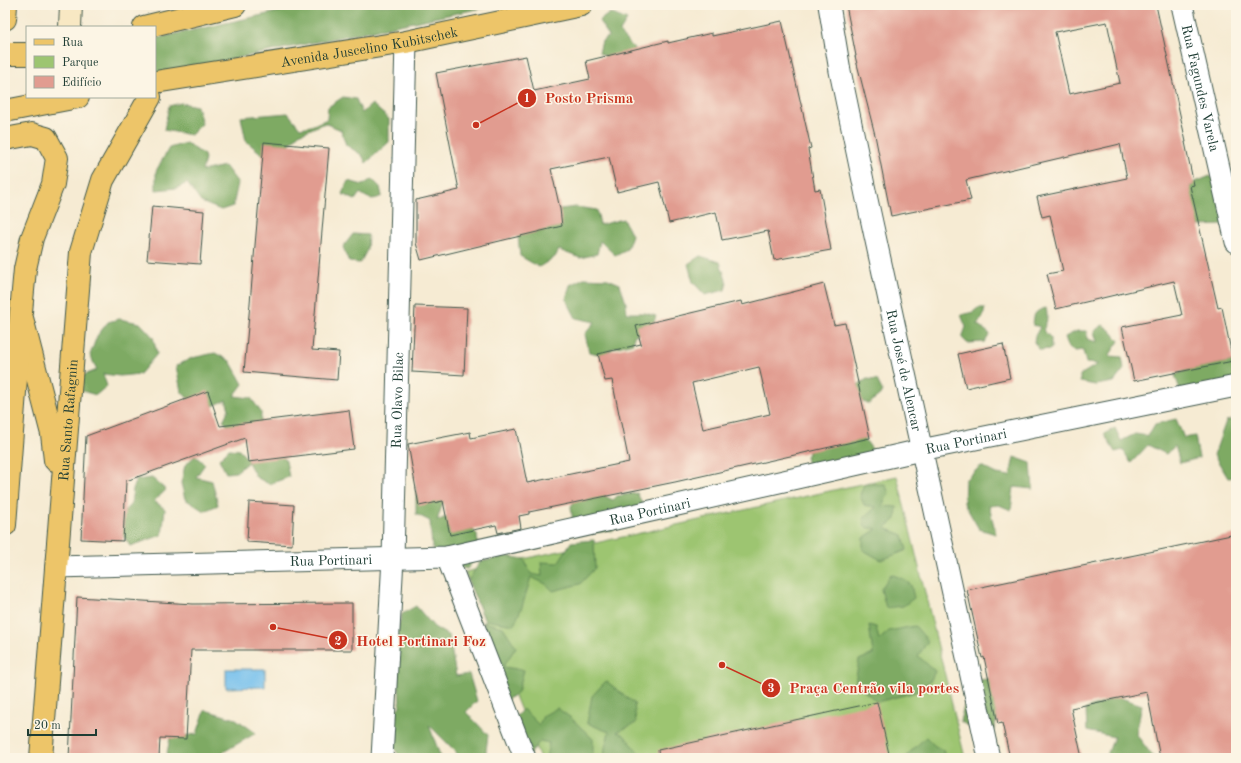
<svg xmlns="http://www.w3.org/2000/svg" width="1241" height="763" font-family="'Old Standard TT',serif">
<rect width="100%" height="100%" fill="#fcf5e5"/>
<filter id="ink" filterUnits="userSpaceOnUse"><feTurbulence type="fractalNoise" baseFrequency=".025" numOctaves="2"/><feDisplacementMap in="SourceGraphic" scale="8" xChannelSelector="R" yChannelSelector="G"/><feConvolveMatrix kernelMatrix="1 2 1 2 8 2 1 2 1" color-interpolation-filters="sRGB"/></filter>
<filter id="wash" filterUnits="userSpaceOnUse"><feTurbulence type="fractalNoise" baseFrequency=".012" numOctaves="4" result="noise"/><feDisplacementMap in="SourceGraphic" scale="16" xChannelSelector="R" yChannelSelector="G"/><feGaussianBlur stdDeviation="0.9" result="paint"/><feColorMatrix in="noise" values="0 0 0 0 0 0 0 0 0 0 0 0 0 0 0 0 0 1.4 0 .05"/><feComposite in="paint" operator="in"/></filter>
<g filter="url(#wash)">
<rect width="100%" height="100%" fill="#f6ebd3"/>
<!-- green -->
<path fill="#9dc571" stroke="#5e8152" d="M897,476L965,758H540L465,572Z"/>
<!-- forest -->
<path fill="#7eaa63" stroke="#4e744c" d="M309,5H497L169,72L155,73V38H157Z
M610,13L627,20L620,31L622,36L634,48L630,58L619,63L599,53L602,41L609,36L599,21Z
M343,97L356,99L362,113L372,104L389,119V142L366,163L362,155L346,145L341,130L325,123L299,134L284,150L263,155L246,141L241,117L288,113L300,128L311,126L327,119L328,107Z
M181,103L197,106L202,124L191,135L164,130L169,106Z
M186,143L204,155L205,159L202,171L225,166L238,183L233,206L221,210L201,202L187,183L177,188L156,190V171L169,148Z
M1210,176L1223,185L1224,225L1196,226L1183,199L1193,183Z
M372,179L380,187L382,196C372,201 369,199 360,193L355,200L342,194L348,181L363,185Z
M576,207L597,210L600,225L623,219L632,235L627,249L615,255L600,241L597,254L580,258L559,250L555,257L539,267L520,256L518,236L556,227L560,209Z
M353,234L368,235L367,250L360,263L349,262L343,247Z
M700,256L720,262L727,283L725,290L705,295L693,282L688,264Z
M584,278L608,279L620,284L626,303L627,313H645L656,316L653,324L634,336L633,343L614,348L603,355L589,352L585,334L595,322L576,318L566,299L570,285Z
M978,308H985L983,317L977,324L990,334L985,342L967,343L962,338L966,327L961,315L973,312Z
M1046,308C1048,317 1047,323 1043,330L1051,338V349L1040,350L1034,342L1035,336L1040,327L1033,325C1034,314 1034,311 1046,308Z
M119,319L140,323L153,337L157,354L140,374L120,376L103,374L107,386L96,395L79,390L82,376L97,370L90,355L97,336L108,322Z
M1103,325L1111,331L1119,341L1109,356L1122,357L1124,369L1114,382L1095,385L1080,382V375L1098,364L1086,363L1083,350L1075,351L1069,349L1065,337L1077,331H1087V339L1097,342L1094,331Z
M215,353L230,361L243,384L234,396L251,398L261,412V425L240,437L223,421L229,409L226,400L213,406L193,404L181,391L176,366L192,358Z
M1233,361L1231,365H1236V394L1180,390L1175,375L1190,369Z
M867,379L877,380L883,392L869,404L853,398L850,390Z
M1176,419L1184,438L1195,436L1199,458L1180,463L1175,446L1166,454L1148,445L1131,463L1123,450L1115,452L1104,434L1115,428L1121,441L1135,434L1148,436L1155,424Z
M1236,419V477L1228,478L1214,455L1226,421Z
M860,433L875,453L810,475L806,456L818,440Z
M229,449L239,450L249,460L277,450L286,461L289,477L269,484L256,477L248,462L236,472L226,473L219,459Z
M195,456L205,464L196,477L212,481L218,505L204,511L185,499L181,483L185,465Z
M1014,457L1031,463L1033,489L1014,487L1011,510L999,505L989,506L996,534L979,529L964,503L965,480L981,466L997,474L1010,476Z
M152,478L166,490L154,501L165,509L162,535L130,546L121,532L118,518L131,504L133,489L136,480Z
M416,484L446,486L443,502L437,521L455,513L477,534L478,555L467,569L441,563L432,547L430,521L416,514Z
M864,484H885L889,493L882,506L897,507L896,519L885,528L903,535L907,550L881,560L863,550V538L877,529L865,527L863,519L876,507L864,505L860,495Z
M637,493L643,505L627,522L612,531L587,533L573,524L571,506L581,494L602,495L613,500L617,496Z
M594,540L595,568L580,584L553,591L546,584L531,577L522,607L514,625L485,620L468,581L480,562L506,556L524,559L531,574L542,576L541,562L558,563L571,542Z
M891,574L903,579L911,585L914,598L903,606L886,608L881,589Z
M416,606L434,627L449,636L456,676L469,674L477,701L466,712L488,735L486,751L488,758H458L456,752L429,725L441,758H400L383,726L400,706L396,634L402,614Z
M483,622L503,627L516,647L503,667L524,670L518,692L504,702Z
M869,625L876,627L879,640L889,631L915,626L928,641L918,656L935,671L931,680L916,692L877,702L855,683L859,660L873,654Z
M991,678L1005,700L994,728L987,739L960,721L970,682Z
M606,681L634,703L636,723L617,732L624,735L640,754L638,758H604L605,748L609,732L587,723L592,696Z
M1118,697L1142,705L1136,734L1154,758H1106L1114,737L1087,731L1086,709Z
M557,708L571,718L593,739V758H546L549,743L540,741L529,755L510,722L523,709L539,725L543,716Z
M205,710L236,719L256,733L213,758H166L170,738L197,734Z
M926,737L935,746L943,750L945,758H908L907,755Z"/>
<!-- water -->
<path fill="#73bfed" stroke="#497e90" d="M226,669H265V687L226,688Z"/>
<g id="blocks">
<!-- building -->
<path fill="#e19c90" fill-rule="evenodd" d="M846,5H1156L1186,142H1185L1194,185L1190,186L1218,308L1222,307L1233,361L1134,381L1122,327L1182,315L1174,281L1056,309L1047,274L1063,271L1050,215L1042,217L1037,197L1127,178L1120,144L966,180L971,200L891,216L875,135L855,56H856ZM1107,22L1120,83L1069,94L1055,32Z
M782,21L811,148L808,149L815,190L820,189L831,250L774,260L768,231L722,240L716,212L669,223L659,182L617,192L609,157L551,169L560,209L562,226L421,260L416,243V200L459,190L436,73L526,56L534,91L590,79L586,61L668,41V43L712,33V36Z
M264,142L329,148L312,350L339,352L337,380L244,372Z
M152,206L204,211L200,264L147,260Z
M824,284L834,325L845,323L870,438L675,482L529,512V514L519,516L521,528L498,533L496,525L450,535L443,501L419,506L408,444L470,432L471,438L516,429L527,483L629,462L612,380L605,381L598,354L641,344L636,326L741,301L742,305ZM759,367L770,414L703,429L692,383Z
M415,306L467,308L464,375L412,372Z
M1003,344L1010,378L966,388L958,354Z
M208,391L220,426L349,410L354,449L248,462L245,438L126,481L123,541L81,539L86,436Z
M249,502L294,505L292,545L247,542Z
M1236,534V758H1160L1147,692L1071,708L1082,758H1010L1002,723L998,724L984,657L982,658L967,590Z
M77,597L193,604L352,603V650H191L186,739L160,738L159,758H69Z
M877,702L890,758H659L658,750Z"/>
</g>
</g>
<g filter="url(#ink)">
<use href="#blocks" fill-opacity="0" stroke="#3f574c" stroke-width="1"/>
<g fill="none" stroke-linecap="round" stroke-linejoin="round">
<!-- street casing -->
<g stroke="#3f574c" stroke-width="23">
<g id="street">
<path id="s1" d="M829,5L840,71L866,195L989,758"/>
<path id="s2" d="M1182,5L1236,242"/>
<path d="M447,557L525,758"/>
<path id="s3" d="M56,567L447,557L921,450L1236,386"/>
<path id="s4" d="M382,758L393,558L406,42"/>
</g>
</g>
<!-- secondary casing -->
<g stroke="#3f574c" stroke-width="24">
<path id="secondary" d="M70,27L71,5"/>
</g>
<!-- primary casing -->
<g stroke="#3f574c" stroke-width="24">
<g id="primary">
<path d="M144,27L235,5"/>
<path id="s5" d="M155,82L406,42L581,5"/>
<path d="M5,111L78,97"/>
<path d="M22,318L52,434L55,460"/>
<path id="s6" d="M41,758L81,252L103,180L150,97"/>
</g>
</g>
<!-- highway casing -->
<g stroke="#3f574c" stroke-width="24">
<path id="highway" d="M5,19L6,5
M5,54H27
M5,139L32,134L46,138L57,158L53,184L32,238L25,269L21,312L5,525"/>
</g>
<!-- street -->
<use href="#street" stroke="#fff" stroke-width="21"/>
<!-- secondary -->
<use href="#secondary" stroke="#f8e8c3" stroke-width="22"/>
<!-- primary -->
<use href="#primary" stroke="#edc569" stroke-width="22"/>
<!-- highway -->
<use href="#highway" stroke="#edc569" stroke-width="22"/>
</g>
</g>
<g text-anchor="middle" stroke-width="3" stroke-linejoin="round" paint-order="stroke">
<!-- street labels -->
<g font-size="14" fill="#1f3d34" stroke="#fcf5e5">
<text dy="5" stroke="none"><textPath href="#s5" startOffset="217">Avenida Juscelino Kubitschek</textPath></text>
<text dy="5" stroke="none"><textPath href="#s2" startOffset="85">Rua Fagundes Varela</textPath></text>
<text dy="5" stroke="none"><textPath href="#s1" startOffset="373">Rua José de Alencar</textPath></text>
<text dy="5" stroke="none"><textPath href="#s4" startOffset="358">Rua Olavo Bilac</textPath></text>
<text dy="5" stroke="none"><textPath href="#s6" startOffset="339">Rua Santo Rafagnin</textPath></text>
<text dy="5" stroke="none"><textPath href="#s3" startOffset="923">Rua Portinari</textPath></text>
<text dy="5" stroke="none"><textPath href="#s3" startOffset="599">Rua Portinari</textPath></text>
<text dy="5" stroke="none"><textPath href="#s3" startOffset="275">Rua Portinari</textPath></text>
</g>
</g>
<!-- callouts -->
<path fill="none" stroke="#c8321e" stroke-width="1.5" d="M476 125L527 98M273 627L338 640M722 665L771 688"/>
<g fill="#c8321e" stroke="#fcf5e5" stroke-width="1.5">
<circle cx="476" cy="125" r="4"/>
<circle cx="273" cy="627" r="4"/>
<circle cx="722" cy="665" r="4"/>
<circle cx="527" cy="98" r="10"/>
<circle cx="338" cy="640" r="10"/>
<circle cx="771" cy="688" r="10"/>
</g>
<g font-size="12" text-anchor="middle" font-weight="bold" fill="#fff">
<text x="527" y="102">1</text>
<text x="338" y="645">2</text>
<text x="771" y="692">3</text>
</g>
<g font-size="15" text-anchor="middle" font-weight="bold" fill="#c8321e" stroke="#fcf5e5" stroke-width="3" stroke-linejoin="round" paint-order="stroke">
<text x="589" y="103">Posto Prisma</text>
<text x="421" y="646">Hotel Portinari Foz</text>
<text x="874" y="693">Praça Centrão vila portes</text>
</g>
<!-- margin -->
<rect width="1241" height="763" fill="none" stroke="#fcf5e5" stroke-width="20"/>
<!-- legend -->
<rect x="26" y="26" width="130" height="72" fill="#fcf5e5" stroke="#a4ab9e"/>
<rect x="34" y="39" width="20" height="6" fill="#edc569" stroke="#a4ab9e"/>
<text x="62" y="46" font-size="12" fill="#1f3d34">Rua</text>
<rect x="34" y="56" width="20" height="12" fill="#9dc571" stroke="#a4ab9e"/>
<text x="62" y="66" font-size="12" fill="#1f3d34">Parque</text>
<rect x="34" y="76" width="20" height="12" fill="#e19c90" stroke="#a4ab9e"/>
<text x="62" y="86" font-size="12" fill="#1f3d34">Edifício</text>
<!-- scale -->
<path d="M28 729v6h68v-6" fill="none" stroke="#1f3d34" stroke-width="2"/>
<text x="34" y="729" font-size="12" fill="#1f3d34" stroke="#fcf5e5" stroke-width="3" paint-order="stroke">20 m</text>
</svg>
